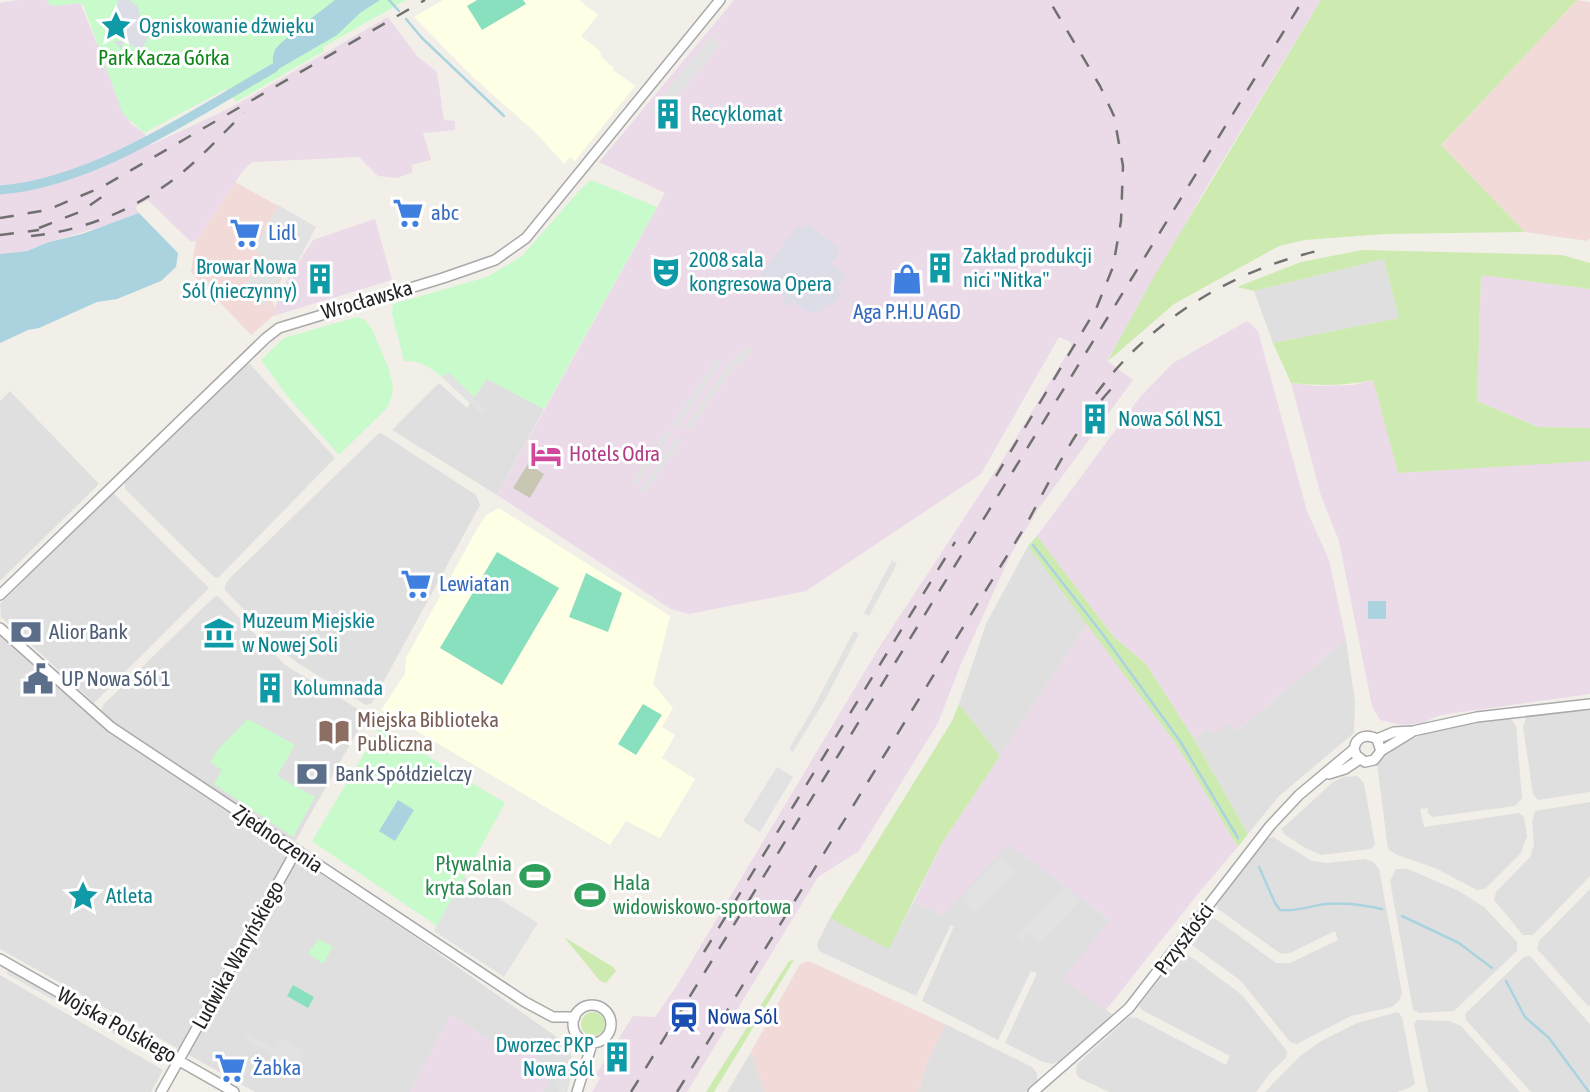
<svg xmlns="http://www.w3.org/2000/svg" width="1590" height="1092" font-family="'Asap Condensed',sans-serif">
<rect width="100%" height="100%" fill="#f2efe9"/>
<!-- residential -->
<path fill="#e0dfdf" d="M1384,259L1399,318L1273,343L1254,291Z
M248,362L335,458L218,578L214,577L126,490L124,482Z
M449,373L474,397L487,379L544,409L497,495L392,430L439,383L467,408L470,403L442,377Z
M10,391L99,484L0,581V401Z
M379,433H381L476,495L480,505L372,703L366,705L299,664L285,653L225,590V586L229,579Z
M113,493L209,588L94,703L1,617L0,604Z
M1028,546L1087,624L1000,756L959,704L986,624Z
M218,596L285,665L363,712L366,716L296,840L292,842L126,732L101,711L103,705L214,597Z
M0,634L109,733L414,936L568,1045L574,1066L567,1092H542L549,1086L533,1049L515,1037L500,1047L451,1014L410,1092H255L0,949Z
M1346,640L1355,702L1354,733L1279,796L1248,834L1194,739L1208,728L1229,723L1237,731Z
M1590,710V792L1538,800L1533,794L1523,727L1527,715Z
M1510,718L1516,726L1522,798L1515,806L1433,817L1428,814V808L1420,809L1424,827L1519,813L1524,817L1527,836L1521,853L1485,889L1477,890L1435,868L1397,855L1388,849L1377,764L1384,756L1395,747L1428,732L1459,724Z
M1357,776L1364,783L1375,844L1371,849L1321,855L1305,848L1284,834L1281,828H1283L1333,782L1343,777Z
M1590,802V876L1533,935H1523L1494,900L1496,892L1530,857L1534,844L1532,822L1535,811Z
M1273,837L1312,861L1327,863L1365,859L1373,862L1379,869L1402,993L1399,1001L1392,1007L1351,1016L1297,1044L1290,1042L1241,981L1189,943L1190,938L1208,915L1220,922L1276,963H1290L1338,940L1335,931L1290,953L1281,954L1218,909L1216,903L1266,839Z
M1008,843L1111,921L1064,979L1112,1014L1109,1020L1062,1060L1053,1064L1043,1062L1005,1043L1037,973L1031,971L998,1040L922,1001L954,926L951,925L916,996L819,951L817,944L830,918L889,948L914,901L943,915Z
M1396,869H1408L1459,891L1484,907L1517,942V951L1454,1011L1420,1013L1413,1010L1390,881Z
M1590,889V1005L1588,1006L1537,949L1539,941Z
M1180,952L1186,953L1242,995L1287,1051L1286,1058L1272,1071L1256,1092H1109L1079,1078L1076,1073L1077,1064L1129,1017L1137,1018L1226,1065L1230,1056L1142,1010L1139,1006Z
M1530,956L1590,1024V1092H1531L1466,1020L1465,1014L1524,957Z
M0,975L163,1070L151,1092H0Z
M1398,1012L1402,1017L1415,1084L1409,1088L1397,1092H1265L1300,1056L1321,1041L1357,1023Z
M1417,1020L1449,1021L1461,1026L1520,1092H1428L1414,1024Z
M945,1024L1032,1067L1037,1073V1081L1025,1092H918L927,1063Z
M751,1052L765,1092H727Z"/>
<!-- commercial -->
<path fill="#f2dad9" d="M1577,0L1590,2V238L1588,241L1525,232L1441,145Z
M235,182L316,227L293,270L284,274L274,294L276,298L272,301L279,314L273,316L251,335L191,272L196,241Z
M809,961L945,1024L927,1063L918,1092H765L751,1052L800,964Z"/>
<!-- industrial -->
<path fill="#ebdbe8" d="M18,0H47L51,6L80,3L131,124L144,133L151,145L232,107L388,17L417,56L437,72L444,120L455,121V130L423,133L431,160L411,165L413,172L397,178L378,176L359,157L252,162L242,172L196,241L191,242L148,200L135,207L139,213L121,221L49,242L27,251L0,254V3Z
M734,0H1321L1209,183L1107,361L1133,380L1039,508L1011,554L961,664L938,723L859,851L818,877L687,1092H592L600,1078L596,1074L633,1016L655,1017L676,987L880,646L1005,456L1071,347V342L1059,337L981,474L806,591L689,614L671,609L497,495L665,193L599,162Z
M375,219L392,280L273,316L280,291L313,240Z
M1481,274L1590,289V428L1538,427L1477,401Z
M1247,321L1258,331L1307,511L1329,560L1346,640L1237,731L1229,724L1214,733L1208,728L1194,739L1146,664L1114,637L1037,536L1140,397L1173,363Z
M1373,380L1399,473L1590,460V694L1441,715L1422,723L1402,725L1380,720L1372,706L1339,541L1321,496L1291,383L1315,386L1353,385Z
M1087,624L1176,744L1238,847L1201,890L1106,1010L1063,979L1110,920L1008,844L943,915L914,901L942,843Z
M451,1014L500,1047L515,1037L533,1049L549,1086L542,1092H410Z"/>
<!-- education -->
<path fill="#ffffe5" d="M443,0H579L598,15L581,36L599,50L602,58L614,68L613,70L635,86L575,161L570,157L564,164L536,133L473,77L414,17Z
M499,508L670,616L653,684L673,708L662,727L675,735L662,758L695,779L660,838L626,821L610,845L381,710L405,674L406,658L476,531L486,515Z"/>
<!-- construction -->
<path fill="#c7c7b4" d="M528,464L544,474L530,498L513,488Z"/>
<!-- grass -->
<path fill="#cdebb0" d="M1321,0H1577L1441,145L1525,232L1385,234L1305,240L1279,246L1174,304L1107,362L1156,273Z
M1362,250L1562,255L1590,263V289L1481,275L1477,401L1538,427L1590,428V461L1398,473L1373,380C1345,386 1319,386 1291,383L1273,343L1399,318L1384,259L1254,291L1237,287L1301,262Z
M1037,536L1114,637L1146,664L1194,739L1248,834L1238,847L1176,744L1028,546Z
M959,704L1000,756L942,843L889,949L830,918L952,721Z
M564,937L613,967L616,971L606,983L600,981Z
M794,960L714,1092H706L789,961Z
M581 1024a12 12 0 1 1 24 0a12 12 0 1 1-24 0Z"/>
<!-- park -->
<path fill="#c8facc" d="M47,0H406L323,47L324,51L236,102L226,89L144,133L123,114L84,7L80,3L51,6Z
M591,180L657,207L544,409L487,379L474,397L449,373L442,377C430,367 420,360 404,361L392,313L393,304L487,277L522,256L580,190Z
M357,317L365,320L372,329L388,367L393,386L392,396L387,408L339,455L288,397L261,360L284,338Z
M248,719L295,745L277,776L315,797L293,837L214,784L222,770L210,762L220,747Z
M380,727L505,803L437,926L312,841Z
M319,939L333,947L323,964L308,953Z"/>
<!-- pitch -->
<path fill="#88e0be" d="M477,0H523L526,4L482,30L467,6Z
M497,552L559,588L502,685L440,648Z
M586,573L622,593L608,632L569,617Z
M643,704L662,715L636,755L618,744Z
M293,985L314,997L308,1008L287,996Z"/>
<!-- parking -->
<path fill="#e2e2e2" d="M711,36L721,44L660,119L650,111Z
M278,205L316,227L293,270L286,267L266,306L243,291L262,255L254,250Z
M751,346L753,352L735,366L690,429L685,426L729,363L741,352Z
M717,359L722,362L676,428L671,425Z
M449,373L486,410L483,415L442,377Z
M667,430L672,433L637,484L632,481Z
M678,436L682,440L645,493L640,490Z
M892,560L897,564L869,616L864,613Z
M854,631L859,634L826,698L793,752L789,749L811,712Z
M777,767L793,777L760,832L743,821Z
M1001,857L1016,871L976,914L961,899Z
M464,877L538,923L504,977L434,931Z
M1065,887L1080,901L1040,942L1030,933L1022,941L1017,936Z
M8,968L147,1046V1052L7,974Z
M248,1034L273,1048L279,1037L305,1052L296,1067L245,1039Z
M549,1066L573,1069L566,1092H559Z"/>
<!-- plaza -->
<path fill="#dddde8" d="M118,0H130L138,7L142,26L148,38L143,47H134L126,41L122,45V50L114,41H121L123,37L120,30L114,27L115,22L112,16L117,9Z
M807,224L837,246L840,251L831,264L846,275L837,288L842,292L832,307L826,304L821,312L809,313L793,301L789,307L782,302L786,297L770,285L767,289L760,282V276L797,226L804,227Z"/>
<!-- water -->
<path fill="#aad3df" d="M335,0H380L360,13L337,35L275,71C272,64 272,57 275,50C282,39 323,10 335,0Z
M139,213L178,253L176,267L161,281L117,299L97,302L39,328L28,330L0,343V254L27,251L49,242L82,234Z
M1368,601H1386V619H1368Z
M398,800L414,810L395,841L379,831Z"/>
<g fill="none" stroke-linecap="round" stroke-linejoin="round">
<!-- stream -->
<path stroke="#aad3df" stroke-width="2.5" d="M389,0L399,11
M406,19L422,38L504,116
M1033,545L1101,632L1180,741L1238,838
M1259,867L1275,903L1280,910C1296,912 1310,906 1325,904C1345,902 1362,905 1382,909
M1402,916L1459,943L1492,968
M1506,981L1525,1017L1549,1038L1589,1092"/>
<!-- canal -->
<path stroke="#aad3df" stroke-width="9" d="M0,190C93,183 194,114 274,68"/>
<!-- tertiary casing -->
<g stroke="#a9a9a9" stroke-width="12">
<path id="tertiary" d="M0,595L266,338L279,328L443,278L495,260L526,238L720,0
M0,628L111,727L525,1002L553,1017H575
M1377,739L1394,732L1413,731L1477,717L1590,704
M1381,751L1412,732
M1329,774L1345,769L1360,759
M0,959L234,1092
M573 1024a19 19 0 1 1 38 0a19 19 0 1 1-38 0Z
M161,1092L296,851
M577,1092L592,1044
M1033,1092L1129,1008L1270,826L1299,795L1354,749C1356,737 1366,733 1377,739L1381,751L1374,760L1365,762L1356,755L1354,749"/>
</g>
<!-- tertiary -->
<use href="#tertiary" stroke="#fff" stroke-width="9"/>
<!-- rail -->
<path stroke="#707070" stroke-width="2.5" stroke-dasharray="14 14" stroke-linecap="butt" d="M0,218L47,210L102,187L425,0
M39,228L82,211L110,191
M0,235L39,230
M31,236C90,230 146,205 191,165C209,149 226,130 244,113
M1096,394C1150,321 1229,272 1317,251
M996,476L1096,309L1113,267L1121,221L1123,166L1114,116L1100,86L1049,0
M704,952L955,542
M631,1092L1303,0
M677,1092L1026,525C1052,477 1074,429 1112,388"/>
</g>
<!-- icons -->
<defs>
<g id="sight-bare" transform="scale(2.415)"><path d="M0-6L1.8-2.2L6-1.7L2.9 1.2L3.7 5.4L0 3.3L-3.7 5.4L-2.9 1.2L-6-1.7L-1.8-2.2Z" fill="#0f9aa8" stroke="#fff" stroke-width="2.5" paint-order="stroke"/></g>
<g id="building-bare" transform="scale(2.415)"><path d="M-4-6H4V6H1V3H-1V6H-4ZM-2.5-4.3h1.7v1.8h-1.7ZM.8-4.3h1.7v1.8H.8ZM-2.5-1h1.7V.8h-1.7ZM.8-1h1.7V.8H.8Z" fill="#0f9aa8" stroke="#fff" stroke-width="2.5" paint-order="stroke"/></g>
<g id="supermarket-bare" transform="scale(2.415)"><path d="M-6-5.5h2.5l.6 2H6L4.5 2H-2.5L-4.4-4H-6ZM-1.5 3.2a1.3 1.3 0 1 0 .1 0ZM3 3.2a1.3 1.3 0 1 0 .1 0Z" fill="#3f7fe0" stroke="#fff" stroke-width="2.5" paint-order="stroke"/></g>
<g id="theatre-bare" transform="scale(2.415)"><path d="M-5-5.5Q0-4 5-5.5V0Q5 5 0 6Q-5 5-5 0ZM-3.3-2.5H-1v1.5H-3.3ZM1-2.5H3.3v1.5H1ZM-2.8 1Q0 5.5 2.8 1Z" fill="#0f9aa8" stroke="#fff" stroke-width="2.5" paint-order="stroke"/></g>
<g id="shop-bare" transform="scale(2.415)"><path d="M-5-2.5h2.3a2.7 3.5 0 0 1 5.4 0H5L5.5 6h-11ZM-1.5-2.5h3a1.5 2.3 0 0 0-3 0Z" fill="#3f7fe0" stroke="#fff" stroke-width="2.5" paint-order="stroke"/></g>
<g id="hotel-bare" transform="scale(2.415)"><path d="M-6-4.5h1.5V1H6V5H4.5V3h-9V5H-6ZM-4 0a1.8 1.8 0 1 1 3.6 0ZM.5 0V-2.5h3Q6-2.5 6 0Z" fill="#d1479c" stroke="#fff" stroke-width="2.5" paint-order="stroke"/></g>
<g id="bank-bare" transform="scale(2.415)"><path d="M-6-4H6V4H-6ZM0-2.3a2.3 2.3 0 1 0 0 4.6a2.3 2.3 0 1 0 0-4.6Z" fill="#5c6f8a" stroke="#fff" stroke-width="2.5" paint-order="stroke"/></g>
<g id="museum-bare" transform="scale(2.415)"><path d="M0-6L6-3V-2H-6V-3ZM-5-1h2V3h-2ZM-1-1h2V3h-2ZM3-1h2V3H3ZM-6 4H6V6H-6Z" fill="#0f9aa8" stroke="#fff" stroke-width="2.5" paint-order="stroke"/></g>
<g id="civic-bare" transform="scale(2.415)"><path d="M-.6-6.5H3V-4.5H.6V-3L4-1V1h2V6H-6V1h2V-1L-.6-3ZM-1.2 2.5V6h2.4V2.5Z" fill="#5c6f8a" stroke="#fff" stroke-width="2.5" paint-order="stroke"/></g>
<g id="library-bare" transform="scale(2.415)"><path d="M-6-4Q-3-5.5-.7-3.5V5Q-3 3-6 4ZM6-4Q3-5.5 .7-3.5V5Q3 3 6 4Z" fill="#8d6e63" stroke="#fff" stroke-width="2.5" paint-order="stroke"/></g>
<g id="stadium-bare" transform="scale(2.415)"><path d="M0-5a6.5 5 0 1 0 0 10a6.5 5 0 1 0 0-10ZM-3.5-1.8h7v3.6h-7Z" fill="#2e9e5b" stroke="#fff" stroke-width="2.5" paint-order="stroke"/></g>
<g id="station-bare" transform="scale(2.415)"><path d="M-3-6H3Q5-6 5-4V2Q5 4 3 4L4.5 6H3L1.5 4h-3L-3 6H-4.5L-3 4Q-5 4-5 2V-4Q-5-6-3-6ZM-3.5-4v3h7v-3ZM-3.5 1v1.5H-2V1ZM2 1v1.5H3.5V1Z" fill="#1a4fb4" stroke="#fff" stroke-width="2.5" paint-order="stroke"/></g>
</defs>
<g fill-rule="evenodd">
<use href="#sight-bare" x="116" y="26"/>
<use href="#building-bare" x="668" y="114"/>
<use href="#supermarket-bare" x="408" y="213"/>
<use href="#supermarket-bare" x="245" y="233"/>
<use href="#building-bare" x="940" y="268"/>
<use href="#theatre-bare" x="666" y="272"/>
<use href="#building-bare" x="320" y="279"/>
<use href="#shop-bare" x="907" y="279"/>
<use href="#building-bare" x="1095" y="419"/>
<use href="#hotel-bare" x="546" y="454"/>
<use href="#supermarket-bare" x="416" y="584"/>
<use href="#bank-bare" x="26" y="632"/>
<use href="#museum-bare" x="219" y="633"/>
<use href="#civic-bare" x="38" y="679"/>
<use href="#building-bare" x="270" y="688"/>
<use href="#library-bare" x="334" y="732"/>
<use href="#bank-bare" x="312" y="774"/>
<use href="#stadium-bare" x="535" y="876"/>
<use href="#stadium-bare" x="590" y="895"/>
<use href="#sight-bare" x="83" y="896"/>
<use href="#station-bare" x="684" y="1017"/>
<use href="#building-bare" x="617" y="1057"/>
<use href="#supermarket-bare" x="230" y="1068"/>
</g>
<g text-anchor="middle" stroke-width="6" stroke-linejoin="round" paint-order="stroke">
<!-- culture labels -->
<g font-size="21" fill="#0d838f" stroke="#fff" text-anchor="start">
<text x="139" y="33">Ogniskowanie dźwięku</text>
<text x="691" y="121">Recyklomat</text>
<text x="963" y="263">Zakład produkcji<tspan x="963" dy="24">nici "Nitka"</tspan></text>
<text x="689" y="267">2008 sala<tspan x="689" dy="24">kongresowa Opera</tspan></text>
<text x="297" y="274" text-anchor="end">Browar Nowa<tspan x="297" dy="24">Sól (nieczynny)</tspan></text>
<text x="1118" y="426">Nowa Sól NS1</text>
<text x="242" y="628">Muzeum Miejskie<tspan x="242" dy="24">w Nowej Soli</tspan></text>
<text x="293" y="695">Kolumnada</text>
<text x="106" y="903">Atleta</text>
<text x="594" y="1052" text-anchor="end">Dworzec PKP<tspan x="594" dy="24">Nowa Sól</tspan></text>
</g>
<!-- park labels -->
<g font-size="21" fill="#0c8416" stroke="#fff">
<text x="164" y="65">Park Kacza Górka</text>
</g>
<!-- shop labels -->
<g font-size="21" fill="#366cbe" stroke="#fff" text-anchor="start">
<text x="431" y="220">abc</text>
<text x="268" y="240">Lidl</text>
<text x="907" y="319" text-anchor="middle">Aga P.H.U AGD</text>
<text x="439" y="591">Lewiatan</text>
<text x="253" y="1075">Żabka</text>
</g>
<!-- street labels -->
<g font-size="21" fill="#222" stroke="#fff">
<text transform="translate(367 300) rotate(-16)" y="7">Wrocławska</text>
<text transform="translate(278 839) rotate(34)" y="7">Zjednoczenia</text>
<text transform="translate(1184 939) rotate(-53)" y="7">Przyszłości</text>
<text transform="translate(238 955) rotate(-61)" y="7">Ludwika Waryńskiego</text>
<text transform="translate(117 1025) rotate(29)" y="7">Wojska Polskiego</text>
</g>
<!-- hotel labels -->
<g font-size="21" fill="#b23c85" stroke="#fff" text-anchor="start">
<text x="569" y="461">Hotels Odra</text>
</g>
<!-- service labels -->
<g font-size="21" fill="#4e5e75" stroke="#fff" text-anchor="start">
<text x="49" y="639">Alior Bank</text>
<text x="61" y="686">UP Nowa Sól 1</text>
<text x="335" y="781">Bank Spółdzielczy</text>
</g>
<!-- education labels -->
<g font-size="21" fill="#785e54" stroke="#fff" text-anchor="start">
<text x="357" y="727">Miejska Biblioteka<tspan x="357" dy="24">Publiczna</tspan></text>
</g>
<!-- leisure labels -->
<g font-size="21" fill="#27864d" stroke="#fff" text-anchor="end">
<text x="512" y="871">Pływalnia<tspan x="512" dy="24">kryta Solan</tspan></text>
<text x="613" y="890" text-anchor="start">Hala<tspan x="613" dy="24">widowiskowo-sportowa</tspan></text>
</g>
<!-- transit labels -->
<g font-size="21" fill="#164399" stroke="#fff" text-anchor="start">
<text x="707" y="1024">Nowa Sól</text>
</g>
</g>
</svg>
